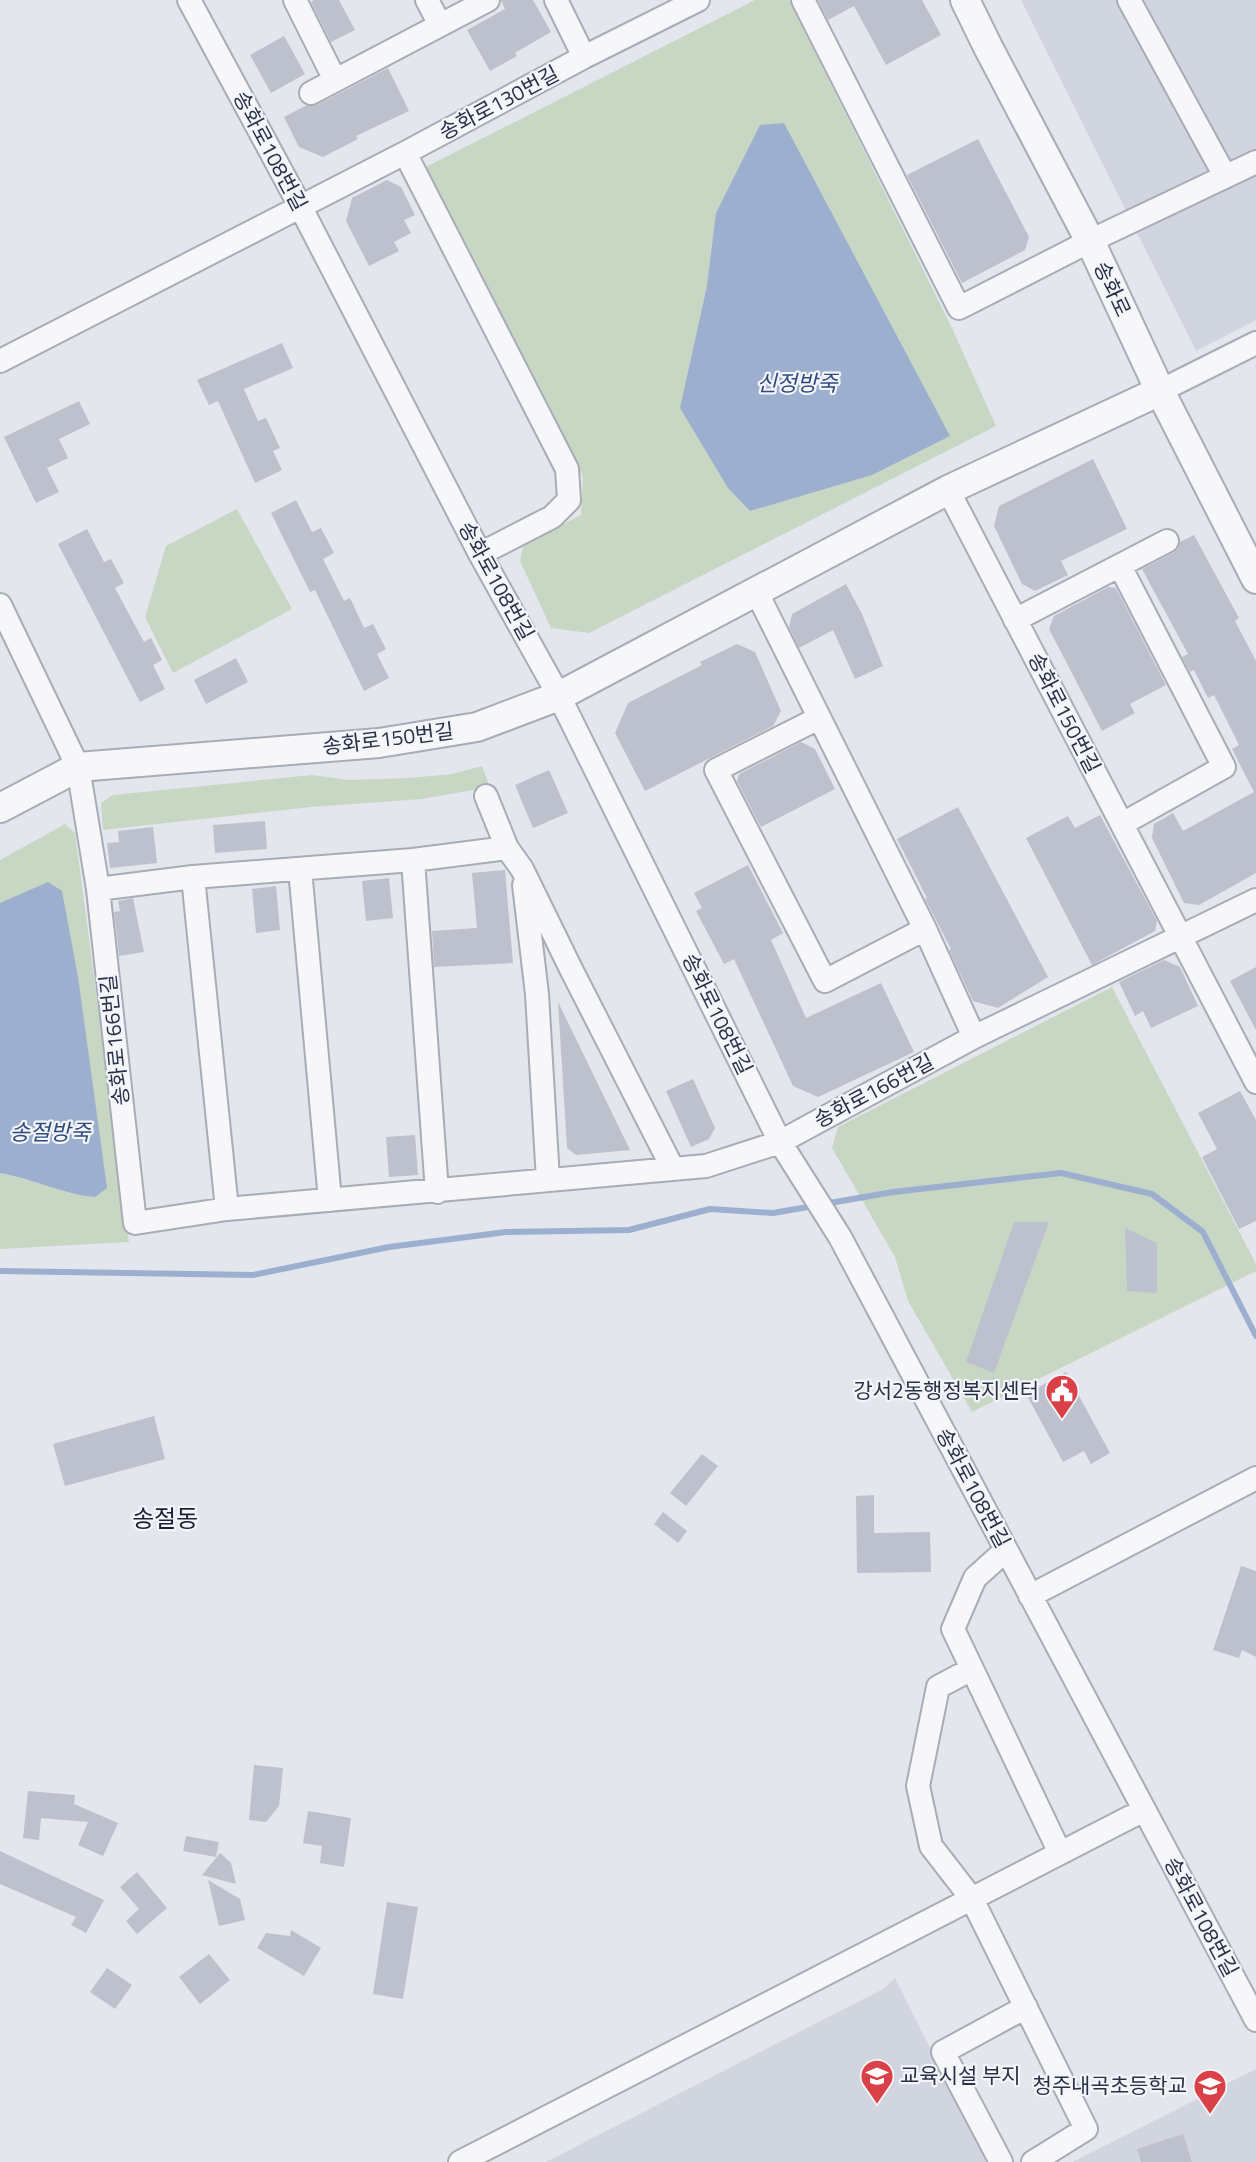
<svg xmlns="http://www.w3.org/2000/svg" width="1256" height="2162" font-family="'Titillium Web','Noto Sans KR',sans-serif">
<rect width="100%" height="100%" fill="#e3e6ec"/>
<!-- built -->
<path fill="#d1d5df" d="M1021,0H1256V320L1196,351Z
M895,1978L987,2162H546L883,1989Z
M1256,2069V2162H1073Z"/>
<!-- green -->
<path fill="#c7d7c4" d="M755,0H789L951,326L996,426L589,633L551,628L520,561L524,544L581,515L583,477L426,167Z
M237,509L292,609L173,673L145,617L166,546Z
M482,766L490,787L422,799L311,807L103,830L101,803L113,795L312,775L349,780L409,778L452,774Z
M65,824L75,833L129,1242L0,1249V860Z
M1112,987L1256,1264V1271L972,1412L908,1301L895,1257L832,1148L838,1127Z"/>
<!-- water -->
<path fill="#9cafcf" d="M784,123L950,436L872,475L750,511L728,488L680,408L707,286L716,213L760,125Z
M48,882L62,891L78,977L107,1188L95,1197C65,1195 32,1178 0,1173V903Z"/>
<g fill="none" stroke-linecap="round" stroke-linejoin="round">
<!-- stream -->
<path stroke="#9cafcf" stroke-width="6" d="M824,1204L893,1192L1061,1173L1152,1194L1203,1232L1256,1336
M0,1271L253,1275L389,1247L506,1232L629,1230L710,1209L773,1213L814,1206"/>
</g>
<!-- building -->
<path fill="#bdc1cd" d="M314,0H339L355,30L331,42L311,2Z
M501,0H533L551,32L515,53L517,56L490,71L467,30L505,9Z
M818,0H922L941,35L886,65L854,6L828,20Z
M284,36L305,74L271,93L250,55Z
M388,68L409,111L356,136L358,139L323,157L299,147L284,117L307,105H317Z
M978,139L1029,237L1025,250L962,283L907,175Z
M387,180L401,187L415,215L404,220L411,233L394,242L399,251L369,266L346,221L352,198Z
M282,343L293,368L244,389L258,421L266,418L280,448L273,451L282,470L255,483L218,401L209,405L197,380Z
M79,401L90,424L59,439L68,458L47,468L59,492L36,503L4,437Z
M1093,459L1127,529L1061,561L1068,575L1035,591L1022,584L994,526L999,506Z
M296,500L312,532L321,528L334,553L323,559L344,601L350,598L364,628L373,624L386,649L377,654L389,678L364,691L315,590L310,592L271,513Z
M87,529L104,562L111,559L124,583L115,588L144,642L151,638L162,660L153,665L165,689L140,702L58,544Z
M1194,535L1239,618L1235,621L1256,661V873L1199,905L1184,903L1152,838L1154,824L1173,813L1183,831L1254,792L1232,749L1239,745L1214,695L1208,698L1194,670L1190,672L1182,657L1188,654L1142,569L1173,553L1178,549L1180,542Z
M846,584L862,614L883,666L855,679L833,630L799,648L789,627L792,614Z
M1108,587L1116,588L1166,685L1130,704L1135,713L1102,731L1049,629L1054,616Z
M737,644L755,652L781,711L773,726L645,791L615,733L628,703L702,665L700,662Z
M236,658L248,682L206,704L194,680Z
M801,742L815,749L835,789L761,827L737,781L739,774Z
M549,770L568,813L533,828L515,785Z
M958,807L1048,977L998,1008L973,1001L949,950L951,949L925,899L927,898L897,839Z
M1100,815L1157,921L1155,931L1092,965L1026,838L1068,816L1075,828Z
M265,821L267,849L215,853L213,825Z
M153,827L157,863L110,868L107,843L119,842L118,831Z
M748,865L783,933L771,940L806,1018L881,983L914,1052L818,1097L793,1086L734,959L724,964L696,911L702,908L694,893Z
M505,870L513,963L434,967L432,931L477,928L472,873Z
M389,878L393,918L366,921L362,881Z
M276,886L280,930L256,933L252,889Z
M133,898L144,952L119,956L114,912L120,911L118,901Z
M1164,960L1180,967L1198,1006L1151,1028L1143,1011L1135,1016L1119,982Z
M1256,967V1030L1230,981Z
M558,1002L630,1150L576,1155L567,1148Z
M693,1079L715,1128L709,1139L691,1147L666,1091Z
M1240,1091L1256,1120V1221L1239,1229L1202,1157L1217,1149L1198,1113Z
M415,1135L418,1175L389,1177L386,1137Z
M1014,1222H1049L994,1373L966,1362Z
M1125,1228L1157,1243V1293L1127,1291Z
M1066,1372L1110,1453L1091,1464L1084,1451L1063,1462L1026,1394Z
M154,1416L165,1459L65,1486L53,1444Z
M702,1454L718,1466L686,1506L670,1493Z
M874,1495V1533L930,1532L931,1572L857,1573L856,1496Z
M663,1512L687,1531L678,1543L654,1524Z
M1241,1566L1256,1571V1657L1242,1650L1239,1658L1213,1650Z
M254,1765L283,1768L279,1806L266,1822L249,1820Z
M28,1791L75,1795L74,1804L118,1823L103,1856L78,1845L88,1822L41,1818L39,1840L23,1838Z
M308,1811L351,1818L344,1867L320,1863L322,1846L303,1843Z
M186,1836L219,1842L216,1857L183,1851Z
M0,1851L104,1900L86,1933L71,1925L76,1917L0,1884Z
M220,1853L231,1863L236,1884L202,1875Z
M137,1872L167,1908L137,1934L126,1921L139,1909L120,1887Z
M208,1880L240,1899L245,1920L219,1926Z
M387,1902L418,1907L403,1999L373,1994Z
M291,1930L321,1948L304,1976L257,1948L266,1933L290,1936Z
M209,1954L230,1980L200,2004L179,1977Z
M107,1968L132,1985L115,2009L90,1992Z
M1183,2134L1192,2162H1141L1137,2149Z"/>
<g fill="none" stroke-linecap="round" stroke-linejoin="round">
<!-- minor casing -->
<g stroke="#a7acb7" stroke-width="26">
<path id="minor" d="M189,0L300,206L480,554L559,696L780,1142L840,1237L1256,2020
M295,0L335,80
M427,0L440,25
M556,0L584,57
M803,0L959,308L1090,241L1256,162
M1129,0L1225,176
M311,93L488,0
M405,153L567,469L569,500L552,517L480,554
M0,361L405,153L584,57L698,0
M1160,391L1256,343
M948,490L1256,1082
M1120,566L1224,767L1122,824
M757,593L925,929L974,1037
M0,605L78,767L98,889L135,1223L227,1209L706,1166L780,1142L974,1037L1256,900
M1015,620L1167,541
M819,718L716,770L825,981L925,929
M486,796L507,848L522,869L571,969L673,1169
M413,860L437,1192
M300,869L330,1200
M193,877L227,1209
M524,885L537,994L548,1180
M98,889L193,877L413,860L507,848
M1006,1550L975,1578L953,1629L1060,1853
M1030,1596L1256,1478
M972,1669L938,1687L918,1786L931,1846L972,1899L1086,2129L1033,2162
M460,2162L1144,1810
M1001,2162L943,2052L1026,2007"/>
</g>
<!-- tertiary casing -->
<g stroke="#a7acb7" stroke-width="32">
<path id="tertiary" d="M965,0L988,47L1090,241L1160,391L1256,579
M0,808L78,767L379,743L477,727L559,696L948,490L1160,391"/>
</g>
<!-- minor -->
<use href="#minor" stroke="#f7f7fa" stroke-width="22"/>
<!-- tertiary -->
<use href="#tertiary" stroke="#f7f7fa" stroke-width="28"/>
</g>
<!-- icons -->
<defs>
<g id="civic-pin" transform="scale(1.725)"><path d="M0 17L-7.5 6A9.5 9.5 0 1 1 7.5 6Z" fill="#da4047" stroke="#f3f5f9"/><path d="M-.6-6.5H3V-4.5H.6V-3L4-1V1h2V6H-6V1h2V-1L-.6-3ZM-1.2 2.5V6h2.4V2.5Z" fill="#fff"/></g>
<g id="school-pin" transform="scale(1.725)"><path d="M0 17L-7.5 6A9.5 9.5 0 1 1 7.5 6Z" fill="#da4047" stroke="#f3f5f9"/><path d="M0-5L7-2L0 1L-7-2ZM-4 1L0 2.5L4 1V4Q0 6-4 4Z" fill="#fff"/></g>
</defs>
<g fill-rule="evenodd">
<use href="#civic-pin" x="1062" y="1391"/>
<use href="#school-pin" x="877" y="2076"/>
<use href="#school-pin" x="1210" y="2086"/>
</g>
<g text-anchor="middle" stroke-width="4.5" stroke-linejoin="round" paint-order="stroke">
<!-- street labels -->
<g font-size="21" fill="#293147" stroke="#f3f5f9">
<text transform="translate(499 103) rotate(-28)" y="7">송화로130번길</text>
<text transform="translate(270 151) rotate(62)" y="7">송화로108번길</text>
<text transform="translate(1112 289) rotate(65)" y="7">송화로</text>
<text transform="translate(496 581) rotate(61)" y="7">송화로108번길</text>
<text transform="translate(1064 713) rotate(63)" y="7">송화로150번길</text>
<text transform="translate(388 739) rotate(-7)" y="7">송화로150번길</text>
<text transform="translate(717 1014) rotate(64)" y="7">송화로108번길</text>
<text transform="translate(115 1040) rotate(-96)" y="7">송화로166번길</text>
<text transform="translate(874 1091) rotate(-28)" y="7">송화로166번길</text>
<text transform="translate(973 1488) rotate(62)" y="7">송화로108번길</text>
<text transform="translate(1201 1917) rotate(62)" y="7">송화로108번길</text>
</g>
<!-- poi labels -->
<g font-size="21" fill="#293147" stroke="#f3f5f9" text-anchor="end">
<text x="1039" y="1398">강서2동행정복지센터</text>
<text x="900" y="2083" text-anchor="start">교육시설 부지</text>
<text x="1187" y="2093">청주내곡초등학교</text>
</g>
<!-- water labels -->
<g font-size="22" font-style="italic" fill="#2f4b7e" stroke="#f3f5f9">
<text x="797" y="391">신정방죽</text>
<text x="50" y="1140">송절방죽</text>
</g>
<!-- quarter labels -->
<g font-size="24" fill="#1b2237" stroke="#f3f5f9">
<text x="165" y="1527">송절동</text>
</g>
</g>
</svg>
